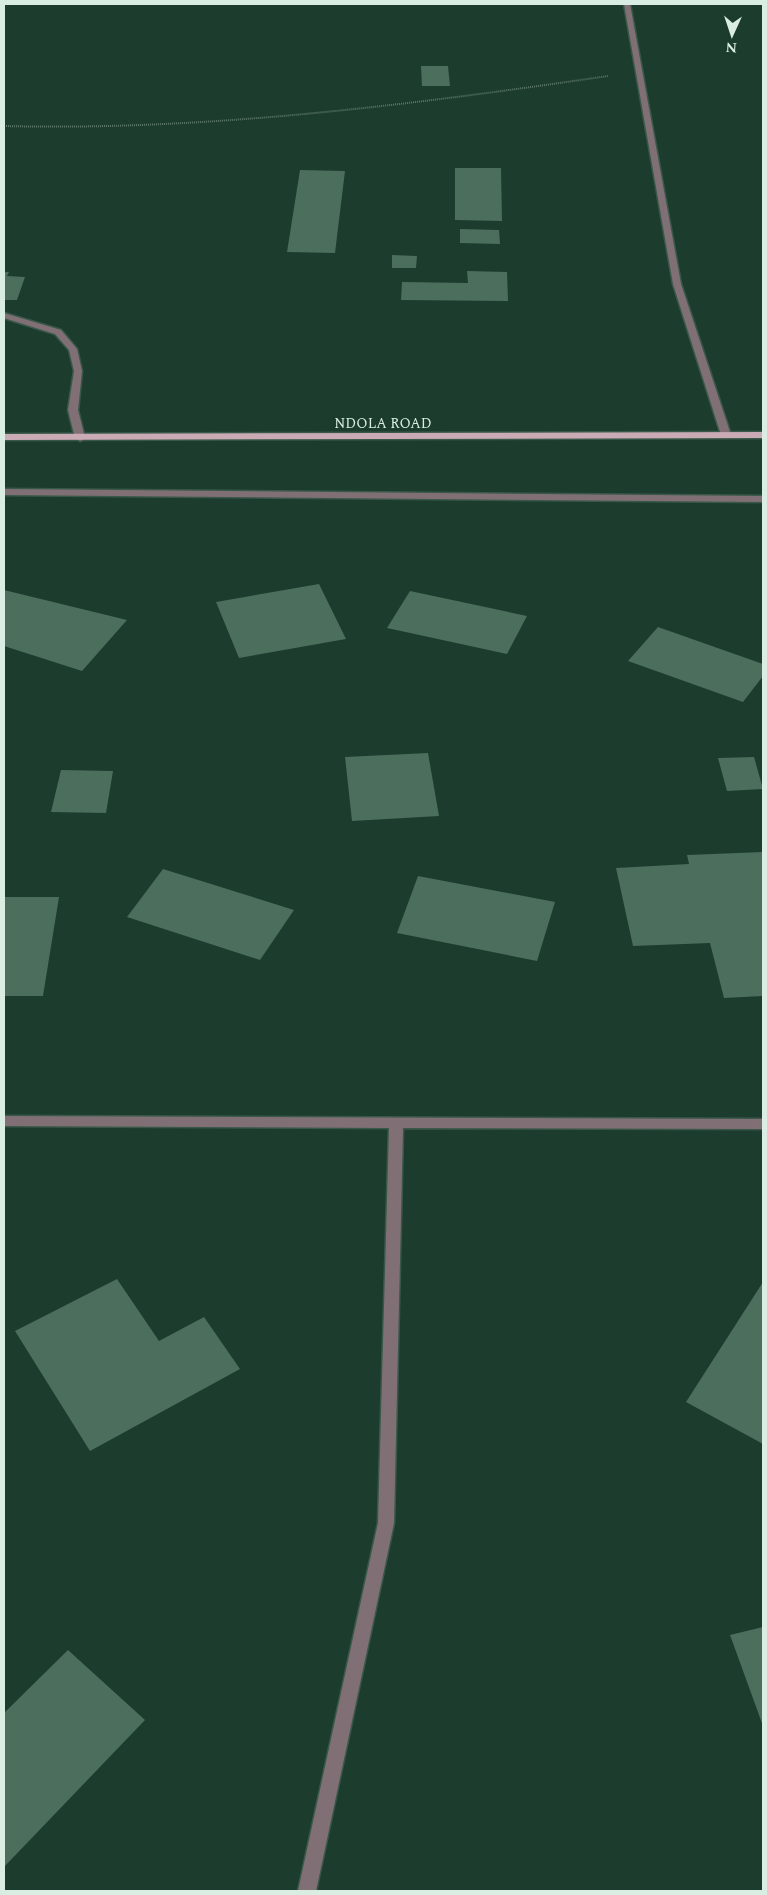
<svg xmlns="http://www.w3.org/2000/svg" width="767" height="1895" font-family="Spectral,serif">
<rect width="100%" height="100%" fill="#1c3c2d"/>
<!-- building -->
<path fill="#4c6e5d" d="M421,66H448L450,86H422Z
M455,168H501L502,221L455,220Z
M300,170L345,171L335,253L287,252Z
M460,229L499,230L500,244L460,243Z
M392,255L417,256L416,268H392Z
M467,271L507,272L508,301L401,300L402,282L468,283Z
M4,272H9L7,276L25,277L17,300H4Z
M319,584L346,639L239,658L216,602Z
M4,590L127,620L82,671L4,646Z
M410,591L527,616L507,654L387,628Z
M658,627L763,664V676L743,702L628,661Z
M428,753L439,816L352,821L345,757Z
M754,757L763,789L727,791L718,758Z
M61,770L113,771L106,813L51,812Z
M763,852V996L724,998L710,943L633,946L616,868L689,864L687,855Z
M163,869L294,910L260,960L127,917Z
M418,876L555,902L537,961L397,933Z
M4,897H59L43,996H4Z
M117,1279L159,1341L204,1317L240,1369L90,1451L15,1331Z
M763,1282V1444L686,1402Z
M763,1627V1726L730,1635Z
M68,1650L145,1720L4,1867V1713Z"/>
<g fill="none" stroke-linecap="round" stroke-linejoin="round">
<!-- minor casing -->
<g stroke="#3a584a" stroke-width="3">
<path id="minor" d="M624,4H630L681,284L731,435L726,438L721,435L673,284Z
M4,313L61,330L77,349L82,371L78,410L85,438L83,440L80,441L75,438L68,410L74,371L69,350L55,334L4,318Z
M4,489L763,496V502L4,495Z
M4,1116L763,1119V1129L403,1128L394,1523L316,1891H298L378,1523L389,1128L4,1126Z"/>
</g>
<!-- major casing -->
<g stroke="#3a584a" stroke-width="3">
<path id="major" d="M763,432V438L4,440V434Z"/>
</g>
<!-- path -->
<path stroke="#5c786b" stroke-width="2" stroke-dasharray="1 1" stroke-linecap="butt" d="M4,126C206,131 409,105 608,76"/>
<!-- minor -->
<use href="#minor" fill="#807075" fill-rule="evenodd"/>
<!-- major -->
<use href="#major" fill="#caaab5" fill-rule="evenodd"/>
</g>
<g text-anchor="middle" stroke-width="4" stroke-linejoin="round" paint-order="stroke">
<!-- far-street labels -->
<g font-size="14" fill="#daede3" stroke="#1c3c2d">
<text x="383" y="428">NDOLA ROAD</text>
</g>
</g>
<!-- border -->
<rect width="767" height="1895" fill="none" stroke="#daede3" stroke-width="10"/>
<!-- north arrow -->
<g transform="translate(732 35) rotate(183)" stroke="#1c3c2d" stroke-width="4" paint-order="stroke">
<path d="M0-4L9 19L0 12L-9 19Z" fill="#daede3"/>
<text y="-8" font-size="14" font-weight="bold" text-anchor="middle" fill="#daede3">N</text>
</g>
</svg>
